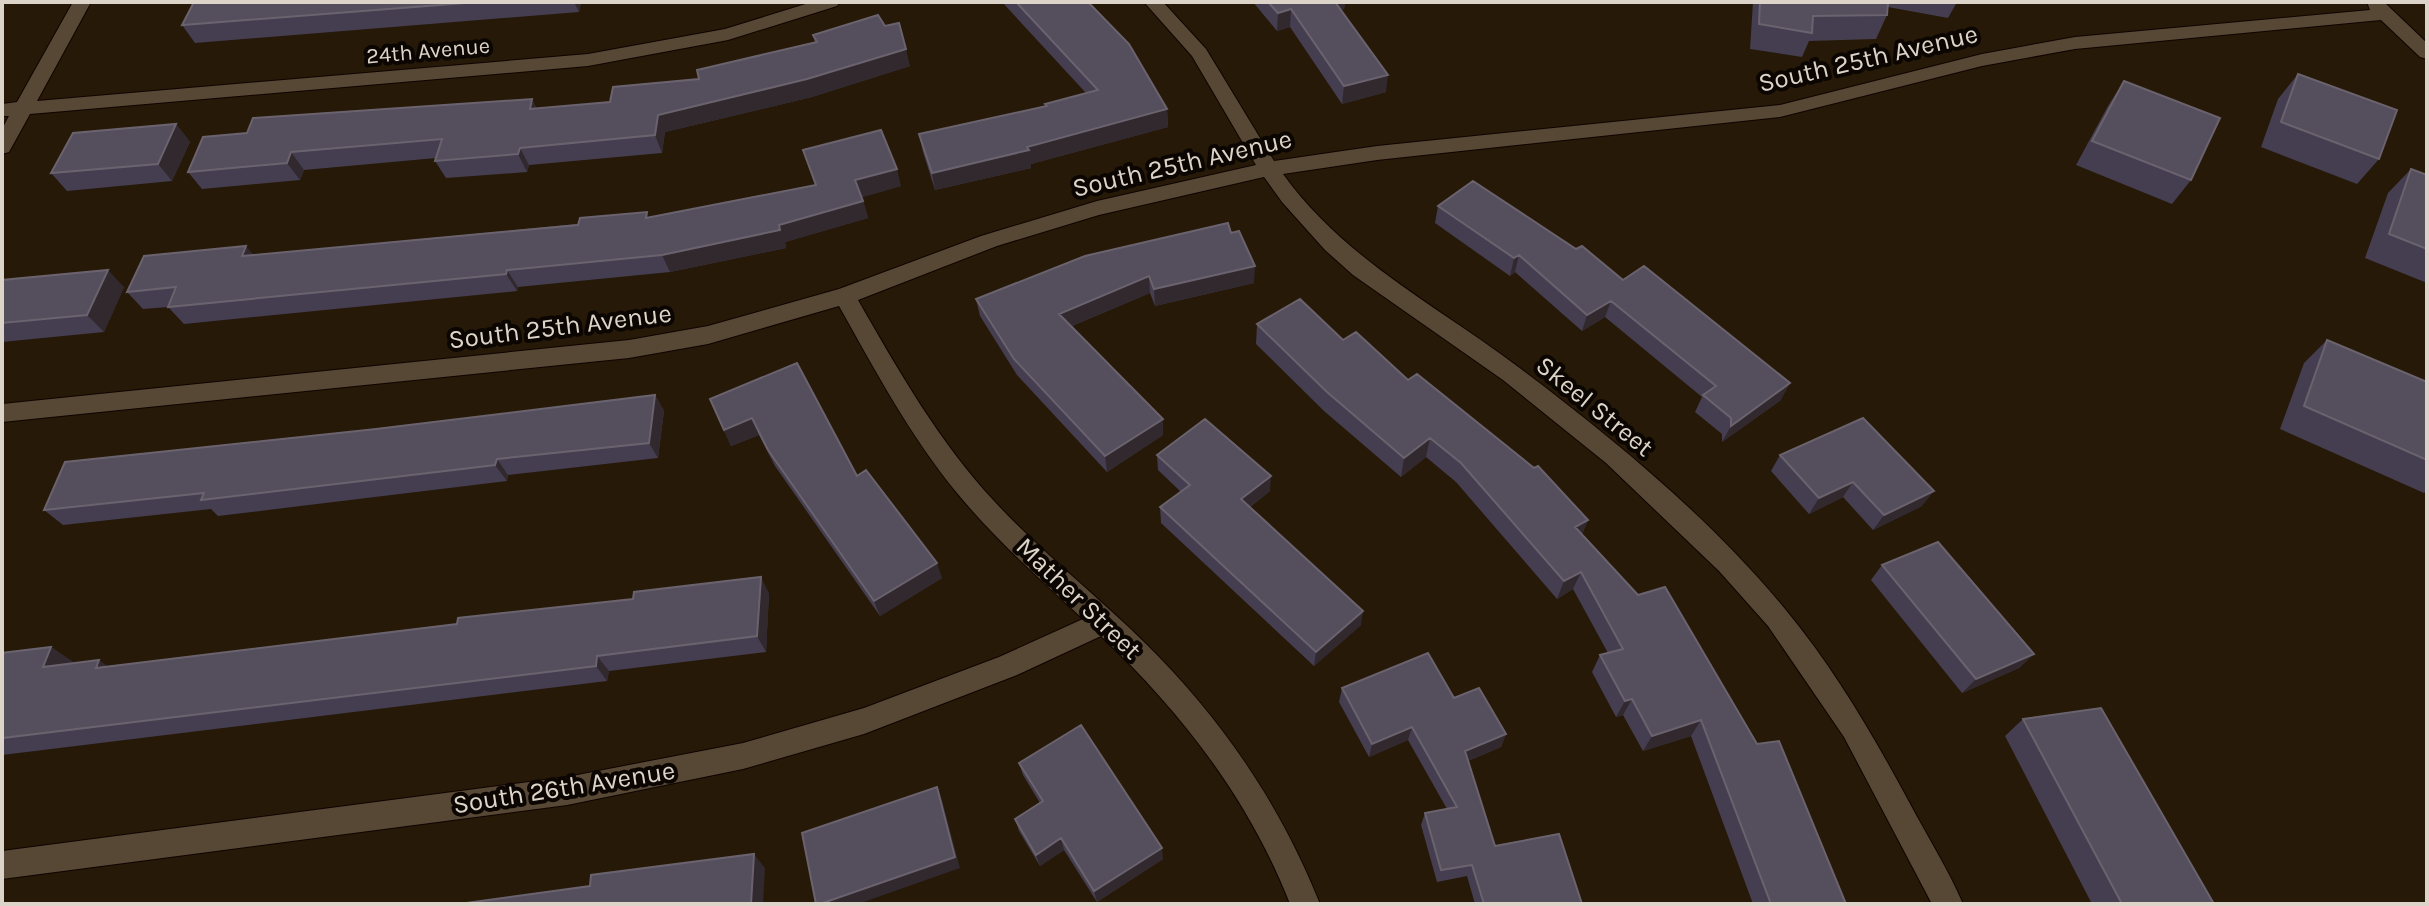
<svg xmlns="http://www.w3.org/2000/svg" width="2429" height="906" font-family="Karla,sans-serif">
<rect width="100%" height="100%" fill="#261908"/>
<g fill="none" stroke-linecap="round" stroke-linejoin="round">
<!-- minor casing -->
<g stroke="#0f0400" stroke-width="2">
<path id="minor" d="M73,2H91L37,101L588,54L725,29L812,2H840L837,6L728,40L588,66L30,114L9,152L2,154V129L9,116H2V104L17,102Z
M1144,2H1163L1206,49L1274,161L1377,146L1780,105L1982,54L2075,37L2370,10L2367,2H2384L2427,43V59L2420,57L2381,20L2075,49L1982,66L1780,117L1377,160L1283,174C1345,260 1438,306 1521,369C1615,440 1710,518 1785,609C1834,668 1873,735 1909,802C1927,836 1948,869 1963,904H1932L1844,737L1768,626L1719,571L1606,463L1503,380L1353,275L1325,250L1282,202L1264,177L1099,215L997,246L858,300C898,370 939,442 994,501C1041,552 1096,595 1145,643C1222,719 1280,804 1320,904H1290C1249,799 1182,713 1101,636L1017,675L864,734L743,769L567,805L2,879V851L567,777L743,743L864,708L999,657L1083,619C1040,579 995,539 957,493C910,436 875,370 839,306L708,344L629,358L2,422V404L629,340L708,326L839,289L981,236L1097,201L1256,165L1192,56Z"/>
</g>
<!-- minor -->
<use href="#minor" fill="#574735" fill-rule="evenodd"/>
</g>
<!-- wall -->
<path fill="#443e50" d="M194,2H581L579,12L195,43L182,25Z
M1002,2H1088L1167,109L1168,127L1031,164V168L935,190L923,152L919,134L1046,107L1045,104L1086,93Z
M1253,2H1345L1344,9L1341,10L1386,92L1342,104L1290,27L1277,31Z
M1753,2H1957L1948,18L1888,7L1887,15L1876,39L1809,41L1802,57L1750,49Z
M813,35L910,66L812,97L665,132L662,153L529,165L527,172L446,178L435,161L436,158L304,170L300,180L202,189L188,172L203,137L610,102L699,79L815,42Z
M2298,74L2379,159L2357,184L2261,147L2278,99Z
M2124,81L2191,180L2172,204L2076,165L2108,106Z
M176,124L190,142L172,181L67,191L51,173Z
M803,150L901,186L862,197L868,218L785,242L786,248L670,272L518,287L517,291L184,324L168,307L143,309L127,292L253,255L650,217L815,185Z
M2411,169L2427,175V283L2365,258L2388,193Z
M1438,206L1576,249L1623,280L1781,400L1722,442V434L1695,412L1702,397L1605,317L1582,331L1515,272L1510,276L1435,223Z
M1231,233L1254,283L1155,306L1150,293L1072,326L1163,419V435L1107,472L1017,375L980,316L976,299Z
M2,280L124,287L104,332L2,342Z
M1257,324L1343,340L1408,380L1588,520L1582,534L1846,904H1753L1691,736L1643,751L1623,715L1616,717L1592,672L1600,655L1608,653L1573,589L1557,599L1456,482L1426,457L1401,477L1324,411L1256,344Z
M2327,340L2427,382V490L2424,493L2280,429L2304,363Z
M655,395L664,411L658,458L508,475L507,481L218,516L211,509L63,525L44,510L376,429Z
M710,399L857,476L942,578L880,616L775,466L759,435L731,446Z
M1157,455L1270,491L1250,507L1361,625L1314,666L1161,523L1160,507L1181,492L1158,470Z
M1780,455L1922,506L1873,530L1843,497L1809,514L1771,471Z
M1882,565L2034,654L2019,668L1962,693L1871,580Z
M769,593L766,652L609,671L607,681L2,755V653L51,647L73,662L72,663L108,666Z
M1342,688L1454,698L1506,734L1501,747L1468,761L1495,846L1582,904H1475L1467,876L1437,882L1421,825L1425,813L1447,809L1408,740L1369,757L1339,702Z
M2023,719L2214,904H2092L2005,736Z
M1019,763L1163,859L1097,902L1064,850L1040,866L1019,831L1015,819L1040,803L1023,775Z"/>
<!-- shaded-wall -->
<path fill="#31292e" d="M574,2H581L579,12Z
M1331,2H1345L1344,9L1330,14Z
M1291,9L1290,27L1277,31L1278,13Z
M906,49L910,66L812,97L665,132L662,153L655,135L658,115Z
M1388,75L1386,92L1342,104L1344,86Z
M532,99L541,116L530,109Z
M1167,109L1168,127L1031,164V168L935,190L932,173Z
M176,124L190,142L172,181L158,164Z
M520,148L529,165L527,172L518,154Z
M291,152L304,170L300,180L287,163Z
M897,169L901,186L860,198L855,180Z
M863,201L868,218L785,242L786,248L670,272L662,255L779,225Z
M246,246L260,263L242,256Z
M1519,255L1515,272L1510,276L1514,258Z
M1255,266L1254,283L1155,306L1154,289Z
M108,270L124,287L104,332L87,315Z
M507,270L518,287L517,291L506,274Z
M1149,276L1150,293L1062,330L1059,314Z
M1611,301L1605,317L1582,331L1587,315Z
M1790,383L1781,400L1722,442L1731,426Z
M655,395L664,411L658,458L649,443Z
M752,418L759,435L731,446L724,430Z
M1163,419V435L1107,472L1105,456Z
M1430,438L1426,457L1401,477L1404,458Z
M497,459L508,475L507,481L495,465Z
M1271,476L1270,491L1240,514L1241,499Z
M1853,482L1843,497L1809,514L1819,498Z
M1934,491L1922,506L1873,530L1884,515Z
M1588,520L1580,538L1575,527Z
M937,563L942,578L880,616L874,601Z
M1581,572L1573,589L1557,599L1564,581Z
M761,577L769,593L766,652L757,636Z
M1363,611L1361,625L1314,666L1316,652Z
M51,647L73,662L65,682L43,667Z
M2034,654L2019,668L1962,693L1976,679Z
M597,656L609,671L607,681L596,666Z
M99,660L120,675L96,668Z
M1632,699L1623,715L1616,717L1625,701Z
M1701,720L1691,736L1643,751L1652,736Z
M1412,727L1408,740L1369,757L1372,744Z
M1506,734L1501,747L1461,764L1465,751Z
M937,787L942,800L960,868L858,904H820Z
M1061,838L1064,850L1040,866L1036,855Z
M1162,848L1163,859L1097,902L1094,891Z
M754,854L765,868L763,904H751Z"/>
<!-- building -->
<path fill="#544e5d" stroke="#6a636e" stroke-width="2" d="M194,2H478L182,25Z
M1016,2H1088L1129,44L1167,109L1027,147L1029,150L932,173L919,134L1047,106L1045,104L1098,90Z
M1268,2H1335L1388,75L1344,86L1291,9L1278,13Z
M1760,2H1888L1887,15L1813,16L1812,33L1759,24Z
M878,15L885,26L899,23L906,49L807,79L658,115L655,135L520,148L518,154L435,161L442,139L291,152L287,163L188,172L203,137L247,133L253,118L532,99L530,109L610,102L613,87L699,79L697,70L817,42L813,35Z
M2298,74L2397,110L2379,159L2281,122Z
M2124,81L2220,118L2191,180L2092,141Z
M176,124L158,164L51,173L73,133Z
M881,130L897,169L855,180L863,201L779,225L780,230L662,255L507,270L506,274L168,307L176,287L127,292L144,256L246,246L242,256L578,225L580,218L647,212L646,218L816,185L803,150Z
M2411,169L2427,175V249L2389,234Z
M1473,181L1576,249L1582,246L1623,280L1644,266L1790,383L1731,426V418L1703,395L1716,386L1611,301L1587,315L1519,255L1514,258L1438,206Z
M1228,223L1231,233L1239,231L1255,266L1154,289L1149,276L1059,314L1163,419L1105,456L1014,359L976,299L1085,256Z
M108,270L87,315L2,323V280Z
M1300,299L1343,340L1356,332L1408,380L1417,374L1534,468L1538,466L1588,520L1575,527L1638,595L1665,587L1757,744L1779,741L1846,904H1771L1701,720L1652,736L1632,699L1625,701L1600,655L1623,649L1581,572L1564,581L1461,463L1430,438L1404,458L1327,392L1257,324Z
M2327,340L2427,382V460L2304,406Z
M797,363L857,476L866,470L937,563L874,601L768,450L752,418L724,430L710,399Z
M655,395L649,443L497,459L495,465L201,500L204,493L44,510L65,462L376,429Z
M1863,418L1934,491L1884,515L1853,482L1819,498L1780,455Z
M1205,419L1271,476L1241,499L1363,611L1316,652L1160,507L1190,485L1157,455Z
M1938,542L2034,654L1976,679L1882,565Z
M761,577L757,636L597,656L596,666L2,738V653L51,647L43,667L99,660L96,668L457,624L458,618L633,599L634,592Z
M1428,653L1454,698L1479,688L1506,734L1465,751L1495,846L1559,834L1582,904H1484L1472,865L1441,870L1425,813L1457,807L1412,727L1372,744L1342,688Z
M2101,708L2214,904H2122L2023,719Z
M1081,725L1162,848L1094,891L1061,838L1036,855L1015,819L1043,801L1019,763Z
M937,787L955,857L820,904H816L802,833Z
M754,854L751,904H459L590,886L591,875Z"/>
<g text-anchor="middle" stroke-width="8" stroke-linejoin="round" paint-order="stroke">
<!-- far-street labels -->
<g font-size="22" fill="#ddd4c9" stroke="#0b0602">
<text transform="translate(428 50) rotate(-5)" y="8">24th Avenue</text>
</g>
<!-- street labels -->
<g font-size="26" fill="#ddd4c9" stroke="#0b0602">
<text transform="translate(1868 58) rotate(-13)" y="9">South 25th Avenue</text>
<text transform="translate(1182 163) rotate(-13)" y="9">South 25th Avenue</text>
<text transform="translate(560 326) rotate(-7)" y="9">South 25th Avenue</text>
<text transform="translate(1595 406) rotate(39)" y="9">Skeel Street</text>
<text transform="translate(1079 598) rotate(44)" y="9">Mather Street</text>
<text transform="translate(564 787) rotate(-9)" y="9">South 26th Avenue</text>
</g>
</g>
<!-- border -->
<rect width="2429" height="906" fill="none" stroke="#ddd4c9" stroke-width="8"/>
</svg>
